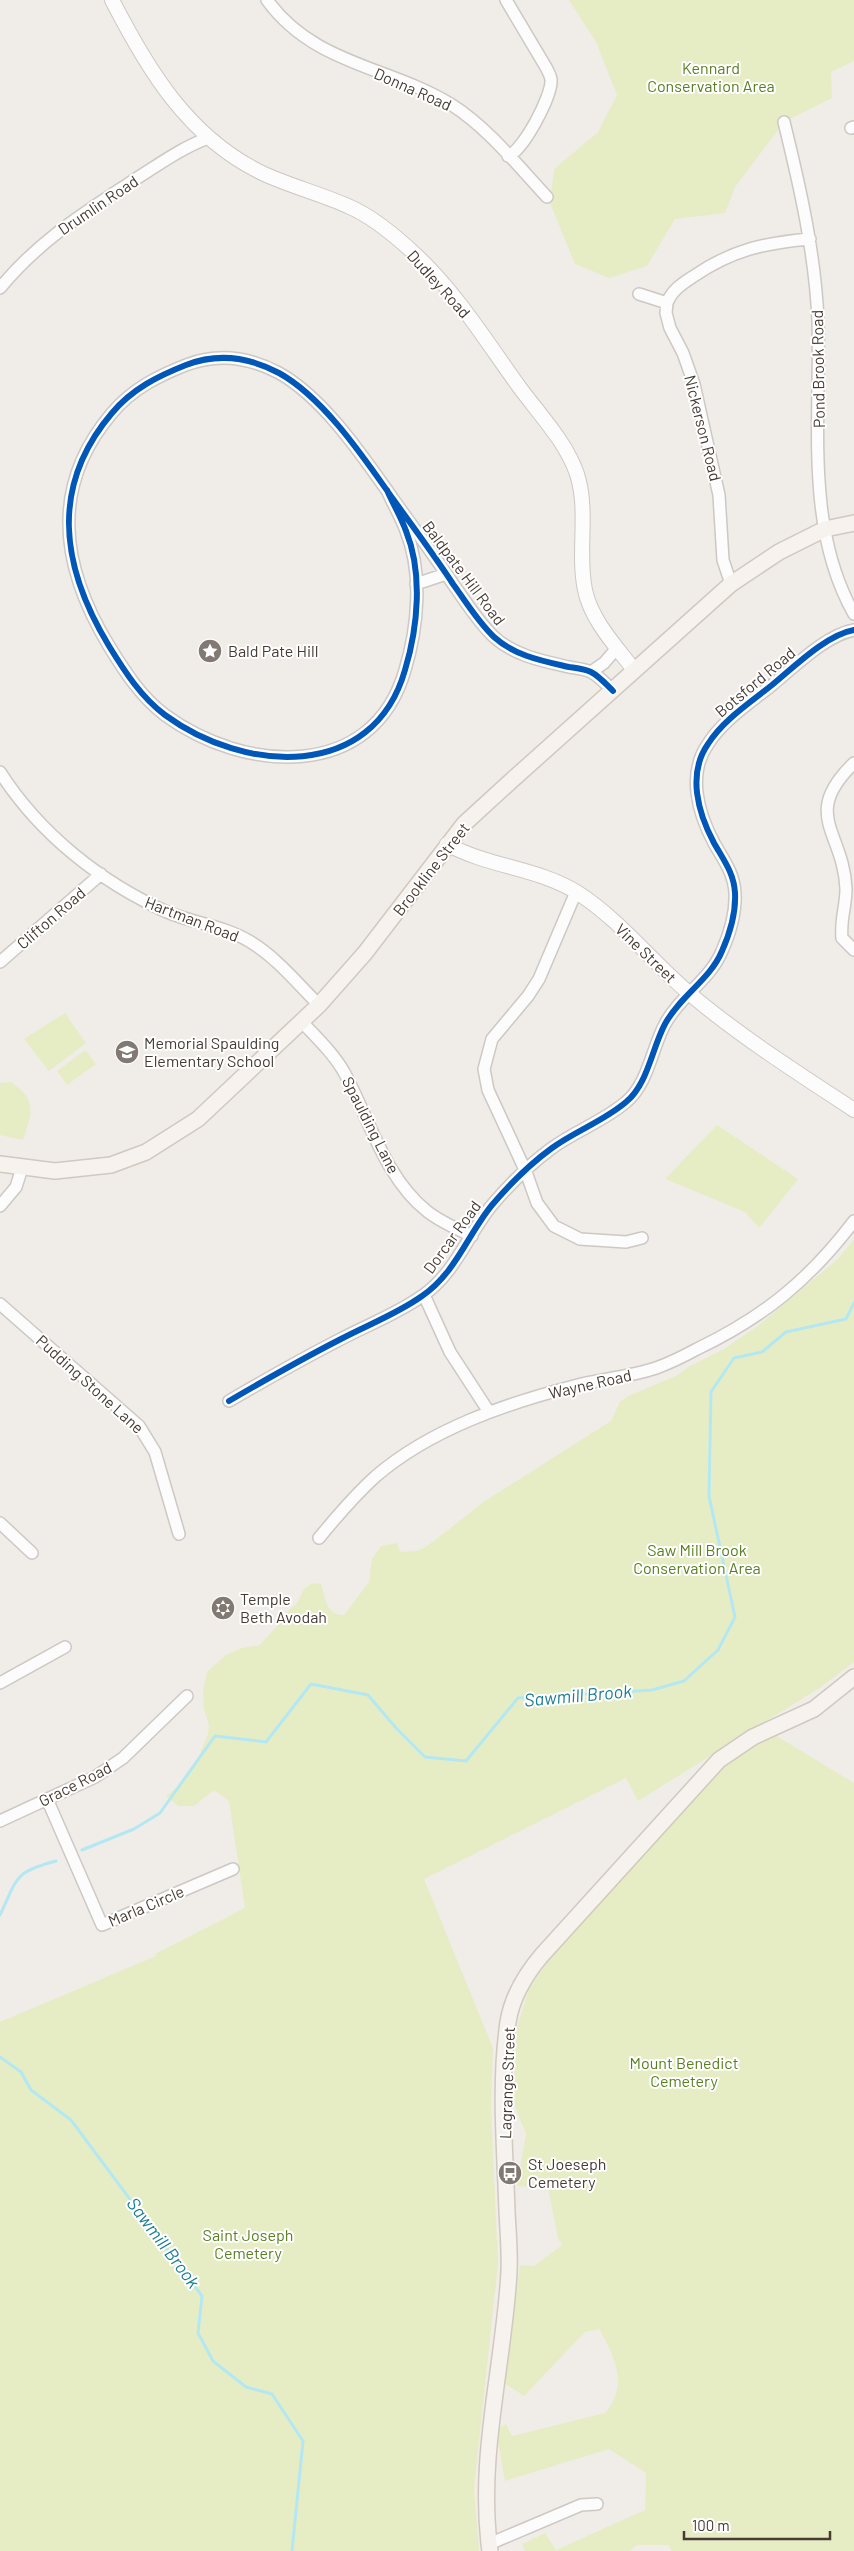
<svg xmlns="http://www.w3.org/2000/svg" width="854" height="2551" font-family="Barlow,sans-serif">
<rect width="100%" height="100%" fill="#f0ece8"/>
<!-- green -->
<path fill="#e6edc5" d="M569,0H854V61L831,72L832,98L784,122L735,187L725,213L675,219L647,266L609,278L575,264L550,203L554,169L598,132L617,95L596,42Z
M65,1013L86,1043L49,1071L24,1039Z
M85,1050L96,1064L67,1085L57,1071Z
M11,1082C38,1101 32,1112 23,1140L0,1135V1083Z
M717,1125L798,1179L759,1228L745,1212L665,1179Z
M854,1239V1662L821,1687L638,1801L626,1778L424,1879L493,2048L491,2106L498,2264L474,2488L479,2551H0V2022L156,1956L155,1954L245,1908L229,1801L214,1790L194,1806H178L166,1796L181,1784L184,1777L199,1756L208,1734L209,1725L204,1709L203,1690L207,1672L226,1655L242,1648L260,1645L277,1626L279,1619L297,1603L304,1589L312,1583L321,1584C326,1600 326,1615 344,1615L369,1582L372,1559L381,1546L397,1543L400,1552L417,1551L426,1547L485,1501L611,1421L620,1402L628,1396L678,1375L688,1367L724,1349L759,1325L839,1258Z
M775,1735L854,1783V2551H671L669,2545H637L630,2551H525L522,2544L545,2533L556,2550L645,2510L646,2473L609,2449L505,2481L496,2430L506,2424L512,2436L605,2413C629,2385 615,2357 599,2329L585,2332L524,2396L504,2383L520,2265L534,2266L562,2245L558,2238L548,2188L517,2186L526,2134L513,2102L517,2027L529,1989L551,1957L706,1782C727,1762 749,1747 775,1735Z"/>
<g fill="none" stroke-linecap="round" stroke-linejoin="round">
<!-- stream -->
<path stroke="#b3e8f3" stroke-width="3" d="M82,1850L134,1829L160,1813L215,1736L266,1742L311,1684L368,1695L396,1728L425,1757L466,1761L518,1698L652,1690L684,1681L718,1650L735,1617L709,1496L711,1392L734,1358L762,1352L786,1332L846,1319L854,1303
M0,1915C18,1877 14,1872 56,1861
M0,2057L21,2072L31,2090L71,2120L202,2296L198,2333L213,2361L246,2387L272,2394L303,2441L292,2551"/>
<!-- minor casing -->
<g stroke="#cdc8c4" stroke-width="14">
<path id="minor" d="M267,0C314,65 389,66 452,105C488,128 518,166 547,197
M506,0L547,69C548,72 551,76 551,80C552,96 523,151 508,156
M784,122C800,187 815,253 818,320C821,418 804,526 854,614
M851,128L854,127
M0,288C39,241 81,215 131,182C157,166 179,149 208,138
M639,294L667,303L666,313L670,328L683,353L694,384L702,420L719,495L723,560L731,584
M667,303C672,290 682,284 694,276C732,250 764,243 810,239
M387,490C393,504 401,517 406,531C423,573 418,627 405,670C373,782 244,773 165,715C141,697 125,672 109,646C61,567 49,487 112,413C132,389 158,376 186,365C217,353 249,357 279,373C324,398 364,458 393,499C413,527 434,555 453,584C466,602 478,622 494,637C515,656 543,661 569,667C575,668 585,669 591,672C599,676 607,685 613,691
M416,584L446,574
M591,672L604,663L617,648
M854,763C800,815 844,832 846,889C846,906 840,921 842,938L854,950
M0,772C39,833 100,882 167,912C193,923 224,926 249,941C276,957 297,983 319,1005
M576,892L539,979L528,996L492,1039L484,1069L488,1090L526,1172L537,1203L554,1226L580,1239L626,1242L642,1238
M0,962L101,874
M302,1022C317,1038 333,1053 344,1072C369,1118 385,1179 428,1212C441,1222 457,1229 472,1236
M0,1206L16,1187L22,1168
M424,1295L450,1352L489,1412
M0,1304L139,1426L155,1452L179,1534
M229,1401C265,1380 302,1359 339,1340C367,1325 397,1314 422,1296C455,1274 468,1234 492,1205C509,1185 530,1164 552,1148C575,1131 604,1121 626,1102C648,1084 652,1048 665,1024C680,996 710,980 722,951C730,933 736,912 735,893C734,873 723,859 714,843C698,813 687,774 708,744C723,720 751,702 772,685C794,667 826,635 854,630
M0,1523L32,1553
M319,1538C337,1516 355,1495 376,1476C431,1429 505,1404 574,1386C601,1379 629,1377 656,1368C670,1363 684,1356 697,1349C764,1317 809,1280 854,1221
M0,1683L65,1647
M47,1799L102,1925L233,1869
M0,1821L95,1777L123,1758L187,1696
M489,2544L581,2505L597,2504"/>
</g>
<!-- tertiary casing -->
<g stroke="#cdc8c4" stroke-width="16">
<path id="tertiary" d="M112,0C148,70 188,137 262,173C290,186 321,194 350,207C375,218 398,238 418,257C458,295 488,344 520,388C540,415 566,442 577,474C589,512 577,552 585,590C591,620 616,646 634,670
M447,844C488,867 539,868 578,893C620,920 652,962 690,994C741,1037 798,1073 854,1110"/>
</g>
<!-- secondary casing -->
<g stroke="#d1c9bf" stroke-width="18">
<path id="secondary" d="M0,1164L55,1171L111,1165L146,1152L198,1119L319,1005L365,953L464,824L511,781L731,584L779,552L825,529L854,523
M490,2551C477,2457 504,2365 509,2272C510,2252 508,2232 507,2211C505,2149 499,2085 508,2022C512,1997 525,1975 542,1955L719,1760L753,1737L814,1709L854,1677"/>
</g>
<!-- minor -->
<use href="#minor" stroke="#fdfcfc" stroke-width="11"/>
<!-- tertiary -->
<use href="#tertiary" stroke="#fdfcfc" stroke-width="14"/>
<!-- secondary -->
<use href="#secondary" stroke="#f6f2ee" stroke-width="15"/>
<!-- cycleway casing -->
<g stroke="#fff" stroke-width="9">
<path id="cycleway" d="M387,490C393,504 401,517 406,531C423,573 418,627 405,670C373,782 244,773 165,715C141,697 125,672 109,646C61,567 49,487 112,413C132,389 158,376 186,365C217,353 249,357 279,373C324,398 364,458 393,499C413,527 434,555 453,584C466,602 478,622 494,637C515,656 543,661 569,667C575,668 585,669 591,672C599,676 607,685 613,691
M229,1401C265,1380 302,1359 339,1340C367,1325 397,1314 422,1296C455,1274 468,1234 492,1205C509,1185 530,1164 552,1148C575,1131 604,1121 626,1102C648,1084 652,1048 665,1024C680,996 710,980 722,951C730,933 736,912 735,893C734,873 723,859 714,843C698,813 687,774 708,744C723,720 751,702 772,685C794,667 826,635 854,630"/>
</g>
<!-- cycleway -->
<use href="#cycleway" stroke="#0057b8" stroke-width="6"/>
</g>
<!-- icons -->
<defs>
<g id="sight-disc" transform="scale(1.25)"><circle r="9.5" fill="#827972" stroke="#fff"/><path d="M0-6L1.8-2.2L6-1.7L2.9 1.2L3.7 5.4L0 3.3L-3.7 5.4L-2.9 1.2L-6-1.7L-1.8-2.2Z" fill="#fff"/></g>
<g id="school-disc" transform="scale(1.25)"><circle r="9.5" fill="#827972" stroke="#fff"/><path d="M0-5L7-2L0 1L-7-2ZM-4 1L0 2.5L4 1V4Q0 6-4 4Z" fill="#fff"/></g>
<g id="synagogue-disc" transform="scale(1.25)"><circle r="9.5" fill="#827972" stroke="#fff"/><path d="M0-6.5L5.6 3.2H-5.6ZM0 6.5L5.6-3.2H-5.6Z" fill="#fff"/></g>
<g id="bus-disc" transform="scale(1.25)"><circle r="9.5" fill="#827972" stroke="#fff"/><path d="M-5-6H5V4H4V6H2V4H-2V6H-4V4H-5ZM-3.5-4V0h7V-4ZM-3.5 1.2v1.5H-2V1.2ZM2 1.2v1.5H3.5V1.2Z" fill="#fff"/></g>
</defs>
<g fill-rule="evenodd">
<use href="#sight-disc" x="210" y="651"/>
<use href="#school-disc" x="127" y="1052"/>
<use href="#synagogue-disc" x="223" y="1608"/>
<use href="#bus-disc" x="510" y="2173"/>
</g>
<g text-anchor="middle" stroke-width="4" stroke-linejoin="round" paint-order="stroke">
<!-- park labels -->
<g font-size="16" fill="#597f20" stroke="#fff">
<text x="711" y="74">Kennard<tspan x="711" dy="18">Conservation Area</tspan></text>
<text x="697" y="1556">Saw Mill Brook<tspan x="697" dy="18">Conservation Area</tspan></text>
<text x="684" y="2069">Mount Benedict<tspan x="684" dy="18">Cemetery</tspan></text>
<text x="248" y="2241">Saint Joseph<tspan x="248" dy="18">Cemetery</tspan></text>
</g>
<!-- street labels -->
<g font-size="16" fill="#473b33" stroke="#fff">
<text transform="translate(413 89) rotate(24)" y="6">Donna Road</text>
<text transform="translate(98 205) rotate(-34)" y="6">Drumlin Road</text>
<text transform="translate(439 284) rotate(48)" y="6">Dudley Road</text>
<text transform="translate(818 369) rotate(-91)" y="6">Pond Brook Road</text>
<text transform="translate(703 428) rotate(76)" y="6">Nickerson Road</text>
<text transform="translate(464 573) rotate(53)" y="6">Baldpate Hill Road</text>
<text transform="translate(755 682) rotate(-40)" y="6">Botsford Road</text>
<text transform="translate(431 869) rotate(-52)" y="6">Brookline Street</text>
<text transform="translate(51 918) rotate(-41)" y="6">Clifton Road</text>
<text transform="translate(192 919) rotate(21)" y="6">Hartman Road</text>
<text transform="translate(646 953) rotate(44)" y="6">Vine Street</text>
<text transform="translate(371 1125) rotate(63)" y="6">Spaulding Lane</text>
<text transform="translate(452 1237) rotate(-54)" y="6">Dorcar Road</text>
<text transform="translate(90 1384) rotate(42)" y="6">Pudding Stone Lane</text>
<text transform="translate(590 1384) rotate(-13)" y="6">Wayne Road</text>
<text transform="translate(75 1784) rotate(-27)" y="6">Grace Road</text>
<text transform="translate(146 1906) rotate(-23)" y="6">Marla Circle</text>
<text transform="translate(507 2083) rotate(-88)" y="6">Lagrange Street</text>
</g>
<!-- poi labels -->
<g font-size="16" fill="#473b33" stroke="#fff" text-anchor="start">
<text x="228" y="657">Bald Pate Hill</text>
<text x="144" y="1049">Memorial Spaulding<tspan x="144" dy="18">Elementary School</tspan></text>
<text x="240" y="1605">Temple<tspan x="240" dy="18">Beth Avodah</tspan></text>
<text x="528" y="2170">St Joeseph<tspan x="528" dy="18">Cemetery</tspan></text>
</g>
<!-- water labels -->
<g font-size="18" font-style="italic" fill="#1c7c94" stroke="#fff">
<text transform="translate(578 1696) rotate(-5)" y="6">Sawmill Brook</text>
<text transform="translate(163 2243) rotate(53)" y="6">Sawmill Brook</text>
</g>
</g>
<!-- scale -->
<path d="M684 2531v8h146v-8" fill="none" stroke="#473b33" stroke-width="2.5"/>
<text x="692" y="2531" font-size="15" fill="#473b33" stroke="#ffffff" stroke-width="4" paint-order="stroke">100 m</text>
</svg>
